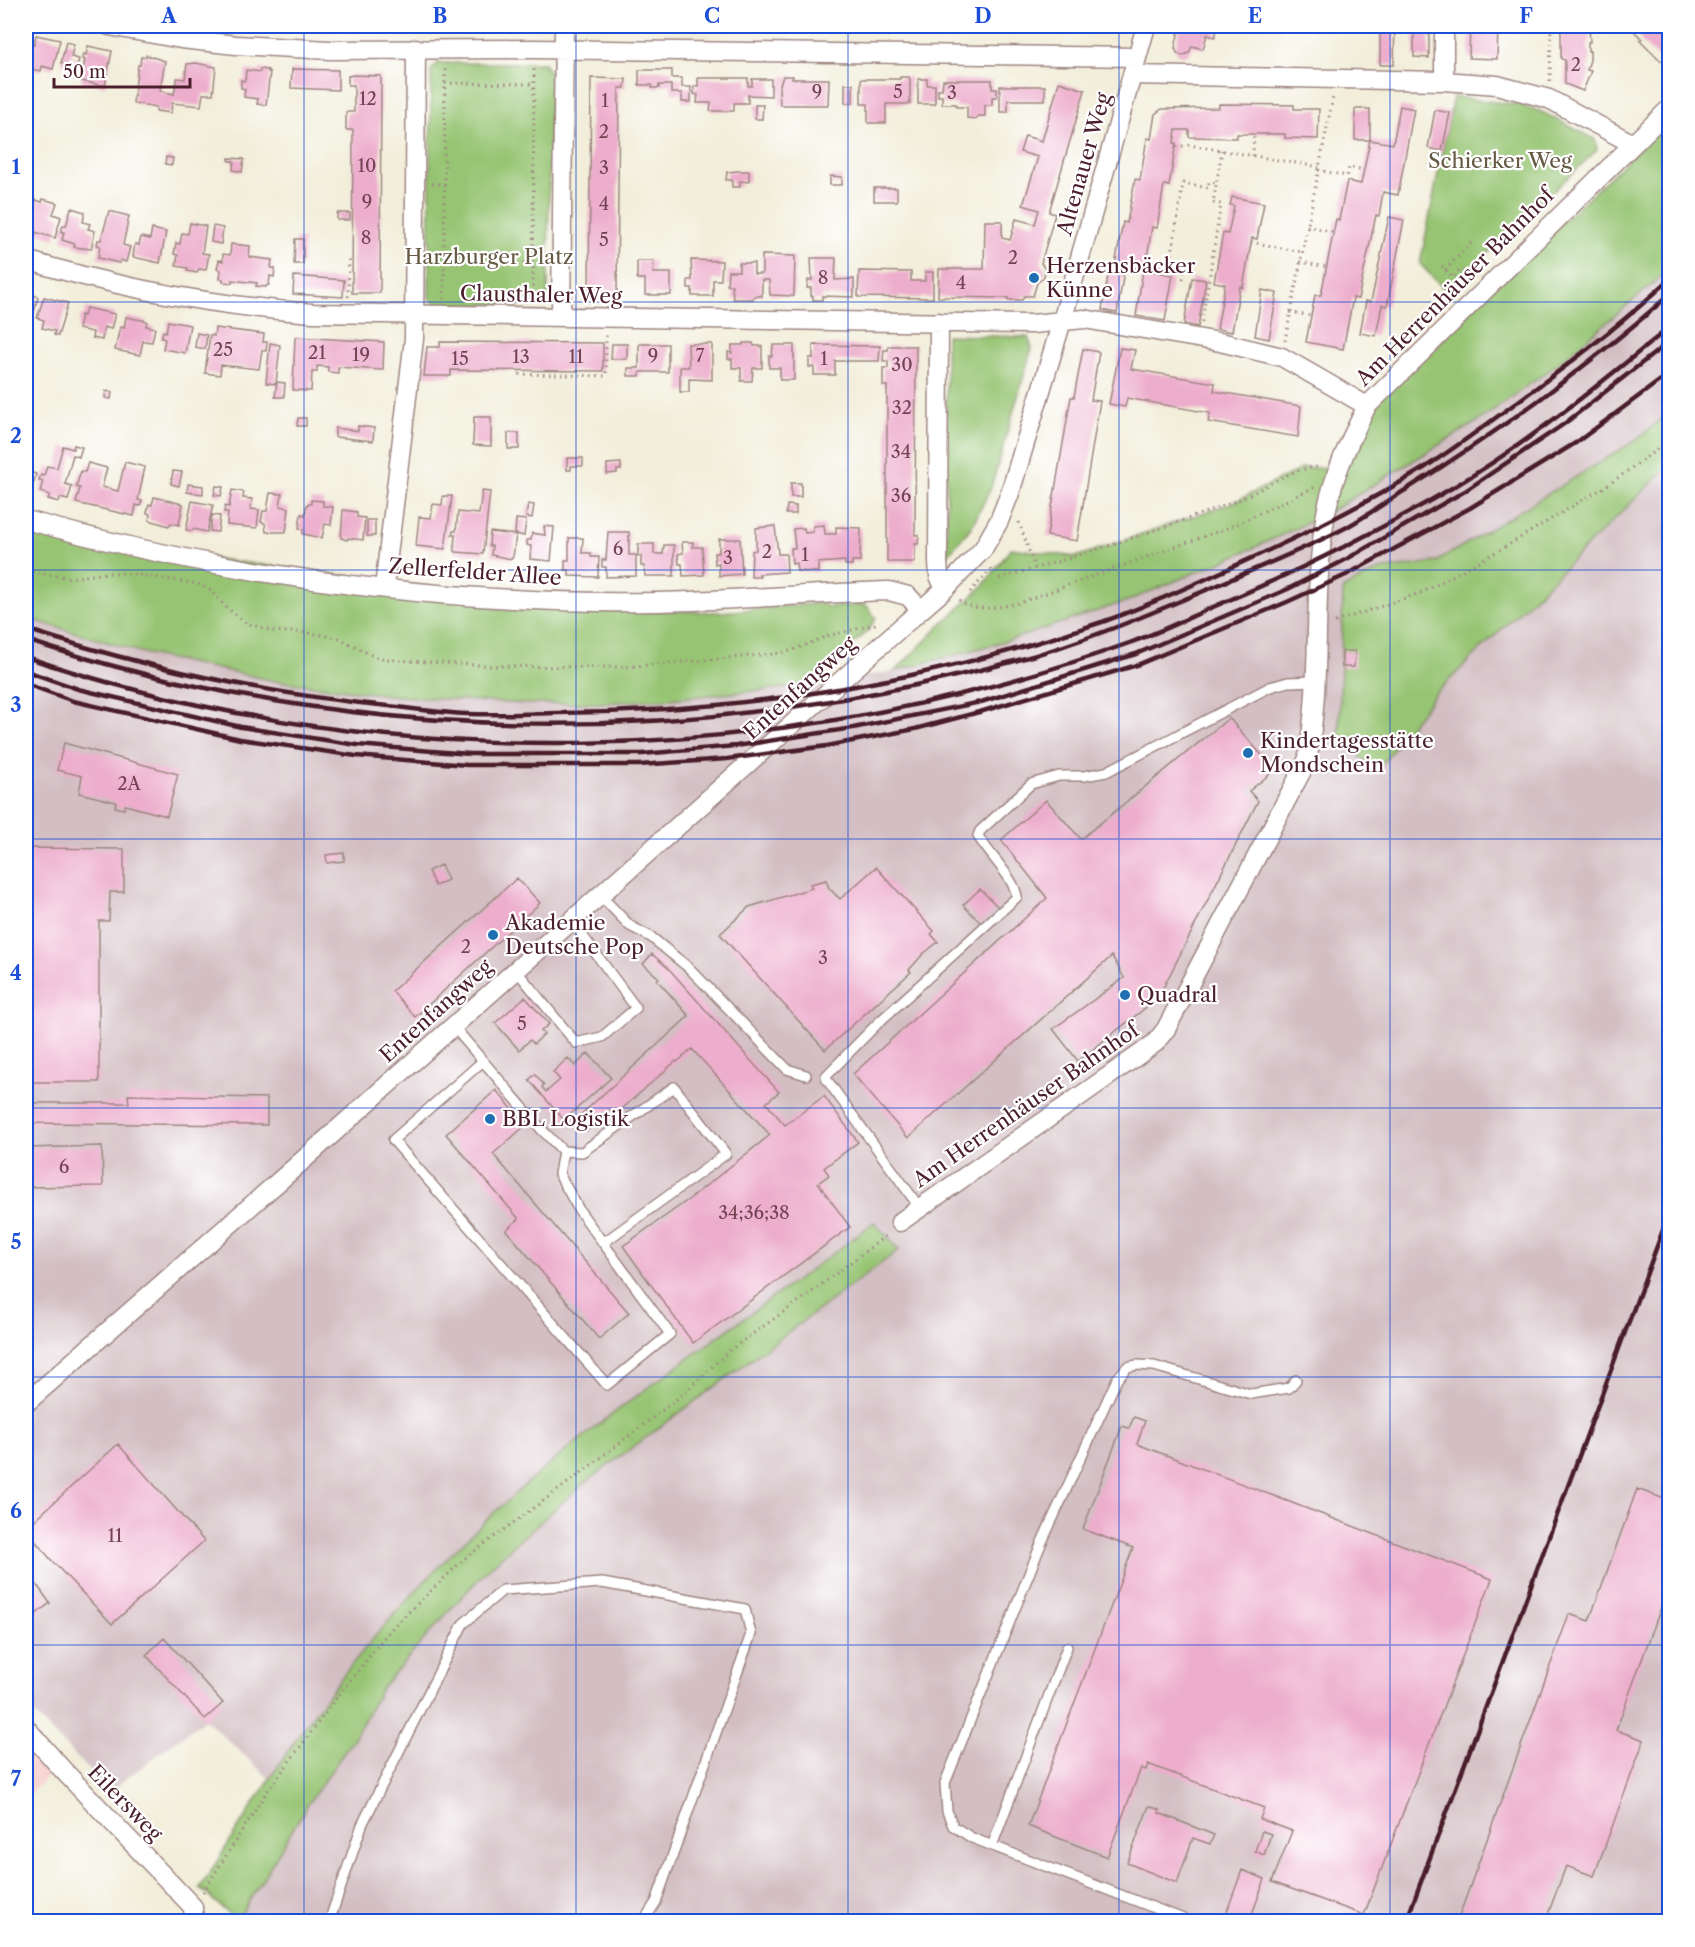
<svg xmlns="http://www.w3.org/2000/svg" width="1695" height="1947" font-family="'Libre Caslon Text',serif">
<rect width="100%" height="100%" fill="#fff"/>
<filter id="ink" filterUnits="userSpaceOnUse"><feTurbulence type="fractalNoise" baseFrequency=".0167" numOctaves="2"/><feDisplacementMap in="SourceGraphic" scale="12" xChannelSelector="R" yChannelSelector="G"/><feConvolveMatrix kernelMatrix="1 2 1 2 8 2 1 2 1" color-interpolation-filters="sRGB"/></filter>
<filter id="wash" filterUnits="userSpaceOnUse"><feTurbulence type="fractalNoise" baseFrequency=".008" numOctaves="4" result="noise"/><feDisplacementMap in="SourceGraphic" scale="24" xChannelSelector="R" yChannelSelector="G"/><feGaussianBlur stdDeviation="1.35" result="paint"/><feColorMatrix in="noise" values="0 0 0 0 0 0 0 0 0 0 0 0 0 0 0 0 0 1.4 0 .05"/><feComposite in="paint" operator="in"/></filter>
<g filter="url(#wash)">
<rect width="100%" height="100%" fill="#f2eeda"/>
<!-- built -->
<path fill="#f7d0cd" d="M26,1750L49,1775L26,1797Z"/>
<!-- industrial -->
<path fill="#d2bec3" d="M1669,270V1921H237L308,1804L354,1738L381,1689L447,1613L483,1574L522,1538L586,1482L899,1250L874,1222L552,1462L476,1529L402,1605L332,1690L270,1779L205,1719L110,1791L26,1706V618L147,654L275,681L526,704L600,703L754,692L806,686L895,671L1010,640L1130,600L1295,529L1475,423L1555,366Z"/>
<!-- green -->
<path fill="#96c472" stroke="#70724e" stroke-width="1.5" d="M438,63H544L550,73L548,299L542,305H436L429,298L431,70Z
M1453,97L1521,105L1542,112L1595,139L1597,150L1447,292L1420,264Z
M1669,121V270L1555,366L1475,423L1326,514L1256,547L1130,600L1010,640L895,671L945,621L983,586L1011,548L1076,557L1234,502L1303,468L1339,467L1367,406Z
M946,335L1028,337L1032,348L991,488L972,526L947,556Z
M1669,412V466L1435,694L1376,772L1339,735L1343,588L1379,570L1436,562L1638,439Z
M26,526L75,540L600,610L721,612L824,603L827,607L866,605L876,618L868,631L806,686L669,699L600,703L526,704L397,696L275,681L147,654L26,618Z
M874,1222L899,1250L586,1482L522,1538L483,1574L447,1613L381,1689L354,1738L308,1804L237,1921L200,1888C238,1829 275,1768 316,1711C369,1639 430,1572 496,1511C613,1403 749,1320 874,1222Z"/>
<g id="blocks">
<!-- building -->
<path fill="#edadcc" d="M992,26H1009V31H992Z
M1039,26H1064V32L1042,33L1039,32Z
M1180,26H1218L1215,37L1207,35L1203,49L1192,46L1189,53L1182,56L1177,53L1175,48Z
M1328,26H1339L1338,30L1328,29Z
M1345,26H1356V30H1345Z
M1366,26H1395L1394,65H1380V30H1366Z
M1414,26H1429V58L1414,57Z
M1470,26H1498L1497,59L1469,58Z
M1561,26H1589L1590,42H1588V51H1590V60L1587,70L1591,71L1583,91L1565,84V60L1561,59Z
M1629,26H1670V53L1661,61L1640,40L1642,39Z
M36,35L60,40L53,69L42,66L41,71L30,69L32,53L28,52L30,44L34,45Z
M66,42L74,44L71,57L79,59L75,74L68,73L69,65L61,63Z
M88,46L112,51L105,86L81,81L85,60L82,59L83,54L86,55Z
M146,55L165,61L160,91L174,94L177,78L185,79L187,64L196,63L216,67L213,94H203L201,106L172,103L171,113L156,111V107L133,103L138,65H140L141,57H146Z
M260,69L268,70V72H270L266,105L257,104L258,99L244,97L245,89L241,88V80L245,81L246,70L260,72Z
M292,69L338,70V90L291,88Z
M639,70H672V78H682V87H691V102H682V93H671V85H659V88H652V85H639Z
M354,75L381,76L380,293H352L353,130H346V112H354V85H348V76Z
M783,76H793L792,79H829L828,105H780L779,88Z
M900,77H909L910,80V104H886V123H868V104H861V79H900Z
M591,78L626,79L625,88H619L617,295L589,294Z
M698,78H748V86H752V79H771V96L748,95V103H734V111H710L711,103H697L698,95L694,94V86H698Z
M918,79H927V85H935V104H918Z
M943,80H992V89H997V97H992V105H985V116H978L976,119L967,118V107H956V104H942V96H938V89H942Z
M1059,82L1085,90L1049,212L1055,214L1041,263L1045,269L1044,277L1037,283L1033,296H1024L1022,300H1008V298L938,297L939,269H984L985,221H1002V238L1010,240L1016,219L1035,224L1039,210L1023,205L1038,157L1020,152L1025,136L1042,141Z
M845,84H853V103H845Z
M1000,86H1045V100H1008V112H1000Z
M1219,104L1294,105V109H1319L1318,139L1285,138V134H1237V138L1189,137V130H1176L1174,143H1176L1169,186L1164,185L1157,228L1152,227L1145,270L1173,275L1165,321L1136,316L1143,270L1125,266L1117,313L1102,310L1110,264L1115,265L1123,222L1127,223L1135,179L1140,180L1147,138L1151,139L1155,114L1162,109L1219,108Z
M755,105H763L762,119H755Z
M1400,106L1414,109L1398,195L1383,192L1379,216L1376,215L1358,299L1353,298L1343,349L1306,342L1315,295H1321L1336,219L1339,220L1347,181L1361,184L1370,140H1355V109H1370V140L1393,144Z
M1435,110L1450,113L1442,151L1428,148Z
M166,157L173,158L172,165L165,164Z
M229,158L244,159L242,172L233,170L234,161H229Z
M738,171H749V182L740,181V187H732V180H726L727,172Z
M830,176L842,177V185H830Z
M26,185L32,188L26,205Z
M874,188H897V201H874Z
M1232,197L1264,203L1257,239L1252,238L1243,287L1240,286L1232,332L1217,329L1225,284L1214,282L1223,233L1228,234L1234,206L1230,205Z
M43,199L57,203L53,214L61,217L55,238L35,232V236L26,233L35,200L42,202Z
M71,208L85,212L83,222L90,224L88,229L95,231L91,249L74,247L75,244L62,240L64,232H61L63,225L66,226Z
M109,211L129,216L123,245L130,247L126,262L120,260L119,263L98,258L100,246L97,245L98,240H101Z
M337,213H350V220H337Z
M1389,217L1404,220L1387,306L1382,305L1376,336L1360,333L1366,301L1371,302Z
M190,223L206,226L202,253L209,254L206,270L199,269L197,273L187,271L188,268L176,266L178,255L174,254L176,243L180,244L182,233L188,234Z
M213,226L223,228L221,244L211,242Z
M152,229L166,232L160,263L133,257L135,244L139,245L141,237L150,239Z
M295,239H303V264H294Z
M231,244L250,246L249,257L272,260L271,268H275L274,277L270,276L269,285H267L266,287L256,286L257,283L232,280V283L223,282V279H220L221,270L217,269L219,260L223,261V254L230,255Z
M762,255L795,256L794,296L770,295L769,280H762V296H754L753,299H733L732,285H727L728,271H739V263H754V274H762Z
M811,258H836L835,280L854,279V297L822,296V300H813V296H811V288H807L808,280H812Z
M691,260L722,261L721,280H713V296H692V288H688V280H692Z
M637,261H654L653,273H671V295H645V279H637Z
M859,271L911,272V281H925V272H933V298L858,297Z
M294,276L344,280L343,297L293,294Z
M1192,278L1206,280L1198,327L1184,324Z
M1262,290L1277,293L1269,339L1255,336Z
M26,291L38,297L34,312L26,310Z
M44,297L68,303L58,336L54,335L55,331L42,328L44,320L37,318Z
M86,308L115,314L111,329L104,327L102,340L92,338L93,332L78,329L81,315L84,316Z
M126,317L147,321L146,326L155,328L152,342L143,341L140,355L115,350L120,327L124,328Z
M168,321L190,325L185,353L163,349L165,339L161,338L163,331L166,332Z
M215,328L264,334L263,342H267L266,351L262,350L259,369L221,365L220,375L205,373L210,335L214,336Z
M197,333L207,335L205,349L195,347Z
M295,337L384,342L383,370L338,367V373L328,372V367L317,366V372H312L311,391L293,390Z
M440,342L603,343V371L451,370V376H424L427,347H440Z
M270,343L280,345L276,384L266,383Z
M743,343H753L754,346H762V368H753L752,381H741V368H732V359H728V352L732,353V345H743Z
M612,344H627V359H611Z
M639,344H668V372H640V376H628V368H639Z
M688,344H712V380L689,379V392H680V367H689Z
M773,345H794V380H780V368H769V356H772Z
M813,345L880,346L879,361H835V375H814V367H809V358H813Z
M888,346H916L915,535H919L918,544H915V562H887V386H883V368H888V361H883L884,350H888Z
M1120,348L1135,350L1131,369L1215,383L1214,391L1301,406L1298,437L1208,422L1210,413L1127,398L1125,407L1109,404Z
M1083,349L1099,352L1091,400L1100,401L1077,541L1047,536L1071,397H1074Z
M277,382L285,383L284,397H275Z
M106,391L112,392L111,399L105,398Z
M474,417H491V446L473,445Z
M298,418H306V426H297Z
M358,426L374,428L373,441L335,437V428L358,431Z
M508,433H519V449H508Z
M74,445L82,447L79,457L73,455L65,484L72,486L68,500L60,498L59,502L48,499L50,495L40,492L43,481L39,480L41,475L44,476L47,466L57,468L63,446L73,449Z
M567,458H583V466H571V470H567Z
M26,460L32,462L29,472L36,474L32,489L26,488Z
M125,462L145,467L138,500L142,501L140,506L136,505L134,516L76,503L80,488L76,487L81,471L85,472L88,463L107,468L102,487L118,491Z
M621,463V470H617V473L607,474V464Z
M173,471L182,472L179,486L171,484Z
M791,483H801V497H791Z
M188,484L203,486V494L187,492Z
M216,486L223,487L221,496L214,495Z
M232,490L244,492L243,498L252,499L251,509L259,510L257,528L227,525L228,512H224L225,506L229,507Z
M482,491L490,492L483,554L456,552L454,550L455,535H452L453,531H456L458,512L479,514Z
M270,493L282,494L280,506L289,508L286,532H266L265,523L261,522L263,511H267Z
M443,496H452L445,549L416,546L419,517L431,518L433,504L442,505Z
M154,497L183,504L179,525L171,523L169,526L149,520L150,514L147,513L149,504L152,505Z
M311,500L323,501V506L333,507L331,525L325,524L322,538L303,534V529L299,528L301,514L305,515L307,504H311Z
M192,501L213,505L207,532L193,529L192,531L186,530Z
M528,504L534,505L532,518L526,517Z
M787,505L796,506V514H786Z
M343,510L357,512V517L365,518L363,540L348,538L347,540L341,538Z
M212,515L220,516L218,532L210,531Z
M516,519L526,520L524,536L515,534Z
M367,520H375V536H367Z
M824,525L825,534H836V527L861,528L860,561H852V565H845V561L818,563V572L797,571L796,563L792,564L791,548H795L793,529L804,528L805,533L813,532V526Z
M544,526L554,527L551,561L530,559L531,546L527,545V540H531L532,533L545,535Z
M775,526L778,554H786L787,572L759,574L760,577H751L752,551L756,550V528Z
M490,532L516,535L513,557L511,559L491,555L492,546H489Z
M608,532H629V555H636V576L606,577V567H602V560H606Z
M569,538H583L582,553H591V557H599L598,577L569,576V570H565V560H569Z
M719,539H740L742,574L719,576V563L715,564L714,553H719Z
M682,542H693V547H702L704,575L683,576L682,564H679L678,554L683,553Z
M638,544H654V554H663L664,545H674V576H645L644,566H641V556H638Z
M1342,651H1355L1354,667H1342Z
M1229,718L1275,770L1249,791L1258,801L1158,998L1078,1061L1053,1029L1124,978L1112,956L908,1138L853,1074L1047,898L1001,840L1046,800L1081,839Z
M64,743L178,774L167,816L125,805L124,809L115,807L116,802L79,793L82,776L57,770Z
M26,848L124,849V892H110L109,921H99V1082H26Z
M344,853V861L327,863L326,855Z
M441,865L448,880L435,886L428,871Z
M876,867L934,931L931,934L938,942L923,954L909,970L911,972L825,1050L720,934L749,907L812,888L810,884L826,880L829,888L840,899Z
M517,878L540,903L415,1017L392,991Z
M980,889L998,907L981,923L963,905Z
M652,954L669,969L779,1092L766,1103L785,1125L824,1096L858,1142L824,1168L829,1175L818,1183L850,1227L693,1343L623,1246L688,1200L770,1135L692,1049L677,1062L676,1061L615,1115L610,1110L587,1131L576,1119L689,1016L657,980L659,978L643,964Z
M525,997L549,1024L541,1031L544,1034L534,1044L530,1040L519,1050L495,1023Z
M588,1053L611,1078L564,1120L529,1080L535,1074L544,1085L542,1087L546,1092L560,1080L553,1072L568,1058L575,1066Z
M496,1090L526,1125L493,1154L629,1313L599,1339L506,1230L519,1219L446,1134Z
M128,1095L267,1098V1125L26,1123V1103H129Z
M102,1146L103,1186L26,1187V1148Z
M1134,1417L1145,1421L1137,1444L1492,1579L1364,1915L1272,1882L1292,1831L1260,1819L1264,1808L1148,1764L1146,1770L1141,1768L1107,1857L1028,1826L1133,1548L1083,1529L1122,1426L1129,1428Z
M118,1444L204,1541L112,1624L53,1562L26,1530V1528Z
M1637,1489L1670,1501V1583L1616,1730L1644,1740L1594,1876L1566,1866L1545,1922H1457L1569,1614L1589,1621Z
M34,1581L50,1603L26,1622V1588Z
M164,1638L223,1703L205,1719L146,1655Z
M1149,1806L1160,1810L1159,1813L1214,1835L1210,1844L1193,1838L1177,1883L1127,1863Z
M1262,1831L1271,1834L1264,1855L1255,1851Z
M1242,1870L1265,1879L1249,1922L1226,1914Z"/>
</g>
</g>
<g filter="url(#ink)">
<use href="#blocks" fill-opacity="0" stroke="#9e8682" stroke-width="1.5"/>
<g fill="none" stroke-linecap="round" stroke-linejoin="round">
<!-- lane casing -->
<g stroke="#9e8682" stroke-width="12">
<path id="lane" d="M600,895L630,926L651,937L689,968L787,1069L806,1075
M516,970L576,1043L602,1037L636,1008L571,920
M453,1026L542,1130L563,1151L582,1152L674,1087L726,1154L603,1243
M483,1061L393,1140L607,1385L670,1334L579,1210L559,1174L563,1151
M920,1208L827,1080L826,1076L878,1023L1017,897C1015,879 988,853 978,836L980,831L1031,784L1059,776H1084L1106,772L1270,687L1288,682L1316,681
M992,1846L1067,1647
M329,1922L362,1825L463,1624L503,1590L602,1583L745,1609L751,1634L656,1902L643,1922
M1191,1922L972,1838L953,1826L947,1811L945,1783L1041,1544L1117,1379L1127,1367L1137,1365L1154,1366L1251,1394L1289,1388L1296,1380"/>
</g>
<!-- street casing -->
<g stroke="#9e8682" stroke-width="21">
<path id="street" d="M109,26L181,39L236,45L330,50L534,49L1137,57
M1444,26V81
M1132,75L1444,81L1497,85L1549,99L1633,144
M26,260C119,288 215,306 313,313L1032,324L1084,319L1220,342L1282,357L1367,406
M561,317L564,26
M939,322L938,562L939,576L945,589
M26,520C212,572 406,599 599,602C696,604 793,594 889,591L908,596L921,610
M384,588L414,339L416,48
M900,1222L1140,1054L1155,1043L1166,1029L1307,761C1323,679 1311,595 1326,513C1333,475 1350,440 1367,406L1670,108
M26,1403L293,1169L899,629L945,589L983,549L999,521L1010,493L1062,321L1146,26
M26,1728L62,1769L193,1907L194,1922"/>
</g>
<!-- path -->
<path stroke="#9e8682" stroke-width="3" stroke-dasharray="1.5 4.5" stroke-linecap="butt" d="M1550,81L1551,26
M445,83L533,84
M1176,147L1190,145L1319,167
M1253,156L1254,134
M1318,170L1347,176L1349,167L1364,170
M432,184H445
M1307,226L1334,232
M1251,242L1302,252
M1300,262L1327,267
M445,263H533
M1442,266L1453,278L1461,269L1471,279
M1445,270L1474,240
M1183,279L1184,269L1170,266L1183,183L1208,188L1209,182L1216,183
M348,297L349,260
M444,299L445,66
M533,299L534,65
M1290,312L1311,316
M1202,322L1221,204L1213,203L1222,150
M1285,341L1333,97
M519,374L606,376V335
M1019,522L1035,568
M26,571L70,578L109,573L134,574L198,584L210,590L225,606L246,623L273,631L310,633L339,638L375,657L393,660L495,666L581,667H624L774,654L790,651L828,636L880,623
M999,578C1077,558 1154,531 1231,503C1261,492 1287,468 1319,467
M970,592L992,568
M959,600C974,613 998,607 1016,604L1230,527L1315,487
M1335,622L1423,592L1498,551L1608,485L1670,440
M203,1892L266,1793L335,1700L390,1630L464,1559L573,1479L682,1395L730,1350L809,1294L888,1234"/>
<!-- lane -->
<use href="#lane" stroke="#fff" stroke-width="9"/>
<!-- street -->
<use href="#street" stroke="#fff" stroke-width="18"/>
<!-- rail -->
<path stroke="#4a1f2b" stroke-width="4.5" d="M26,629C146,668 271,695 398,707C421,710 445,713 468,714C497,715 527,714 557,713C742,712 929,682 1105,621C1152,604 1198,583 1243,562C1305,534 1366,504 1424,468C1461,444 1497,417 1532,391C1580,356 1626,320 1670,279
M26,640C348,745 684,750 1011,662C1082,643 1150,614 1218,585C1261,566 1305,549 1347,527C1368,515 1387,501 1407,489C1452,461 1496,431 1539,400C1584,366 1628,332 1670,294
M26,657C382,778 779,770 1132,642C1160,632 1186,619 1213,607C1297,572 1379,531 1457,485C1533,440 1601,382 1670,327
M26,671L78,689L241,727L357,745L470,754H642L736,746L853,728L981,702L1136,654L1288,589L1345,560L1465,491L1564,424L1670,341
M26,684L73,701L240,739L356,756L467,765H639L727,759L827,746L915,729L983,711L1137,665L1287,602L1346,575L1470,508L1577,442L1670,373
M1406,1922L1670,1211"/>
</g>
</g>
<!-- grid -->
<path fill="none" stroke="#1d4ed8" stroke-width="1.5" stroke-opacity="0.55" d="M304,26V1922M576,26V1922M848,26V1922M1119,26V1922M1390,26V1922M26,302H1670M26,570H1670M26,839H1670M26,1108H1670M26,1377H1670M26,1645H1670"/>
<!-- markers -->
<g fill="#1f6fb2" stroke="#fff" stroke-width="2">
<circle cx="1034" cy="278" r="6"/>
<circle cx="1248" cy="753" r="6"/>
<circle cx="493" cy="935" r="6"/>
<circle cx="1125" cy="995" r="6"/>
<circle cx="490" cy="1119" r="6"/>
</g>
<g text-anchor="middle" stroke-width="4.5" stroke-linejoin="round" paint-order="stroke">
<!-- number labels -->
<g font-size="18" fill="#734253">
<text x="1576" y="71">2</text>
<text x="817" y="98">9</text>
<text x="898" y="98">5</text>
<text x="952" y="99">3</text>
<text x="368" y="105">12</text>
<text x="605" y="107">1</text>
<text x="604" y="138">2</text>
<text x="367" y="172">10</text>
<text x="604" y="174">3</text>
<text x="367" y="208">9</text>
<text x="604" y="210">4</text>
<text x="366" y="244">8</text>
<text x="604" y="246">5</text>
<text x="1013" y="264">2</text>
<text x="823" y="284">8</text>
<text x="961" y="289">4</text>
<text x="223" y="356">25</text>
<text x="317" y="359">21</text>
<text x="361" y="361">19</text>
<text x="653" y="362">9</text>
<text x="700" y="362">7</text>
<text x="521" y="363">13</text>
<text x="576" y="363">11</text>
<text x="460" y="365">15</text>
<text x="824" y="365">1</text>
<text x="902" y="371">30</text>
<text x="902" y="414">32</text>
<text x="901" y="458">34</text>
<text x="901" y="502">36</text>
<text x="618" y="555">6</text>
<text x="767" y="558">2</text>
<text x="805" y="561">1</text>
<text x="728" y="564">3</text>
<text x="129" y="790">2A</text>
<text x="466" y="953">2</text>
<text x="823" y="964">3</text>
<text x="522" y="1030">5</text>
<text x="64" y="1173">6</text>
<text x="754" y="1219">34;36;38</text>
<text x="115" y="1542">11</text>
</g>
<!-- park labels -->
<g font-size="21" fill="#655944" stroke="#fff">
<text x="1500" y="168">Schierker Weg</text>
<text x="489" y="264">Harzburger Platz</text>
</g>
<!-- street labels -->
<g font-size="21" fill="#4a1f2b" stroke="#fff">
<text transform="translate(1084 164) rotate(-74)" y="7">Altenauer Weg</text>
<text transform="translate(1455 287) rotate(-45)" y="7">Am Herrenhäuser Bahnhof</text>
<text transform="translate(541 295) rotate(1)" y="7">Clausthaler Weg</text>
<text transform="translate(475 572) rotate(4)" y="7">Zellerfelder Allee</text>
<text transform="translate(800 688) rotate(-42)" y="7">Entenfangweg</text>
<text transform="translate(436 1011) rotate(-42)" y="7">Entenfangweg</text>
<text transform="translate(1026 1105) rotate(-35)" y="7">Am Herrenhäuser Bahnhof</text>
<text transform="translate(125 1803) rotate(46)" y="7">Eilersweg</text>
</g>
<!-- poi labels -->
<g font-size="21" fill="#4a1f2b" stroke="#fff" text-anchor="start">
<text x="1046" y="273">Herzensbäcker<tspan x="1046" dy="24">Künne</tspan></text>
<text x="1260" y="748">Kindertagesstätte<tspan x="1260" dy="24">Mondschein</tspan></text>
<text x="505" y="930">Akademie<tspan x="505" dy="24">Deutsche Pop</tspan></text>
<text x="1137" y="1002">Quadral</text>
<text x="502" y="1126">BBL Logistik</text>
</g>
</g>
<!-- margin -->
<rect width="1695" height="1947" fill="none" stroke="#fff" stroke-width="66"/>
<!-- scale -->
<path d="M54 78v9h136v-9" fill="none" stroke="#4a1f2b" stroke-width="3"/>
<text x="63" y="78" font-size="18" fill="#4a1f2b" stroke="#ffffff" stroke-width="4.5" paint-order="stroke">50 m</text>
<rect x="33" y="33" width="1629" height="1881" fill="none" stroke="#1d4ed8" stroke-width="2"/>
<g font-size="20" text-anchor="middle" font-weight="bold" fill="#1d4ed8">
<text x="169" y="23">A</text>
<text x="440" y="23">B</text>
<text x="712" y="23">C</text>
<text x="983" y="23">D</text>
<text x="1255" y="23">E</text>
<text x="1526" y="23">F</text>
<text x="16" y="174">1</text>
<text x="16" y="443">2</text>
<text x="16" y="712">3</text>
<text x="16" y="980">4</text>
<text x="16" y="1249">5</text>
<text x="16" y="1518">6</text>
<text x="16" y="1786">7</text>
</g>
</svg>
